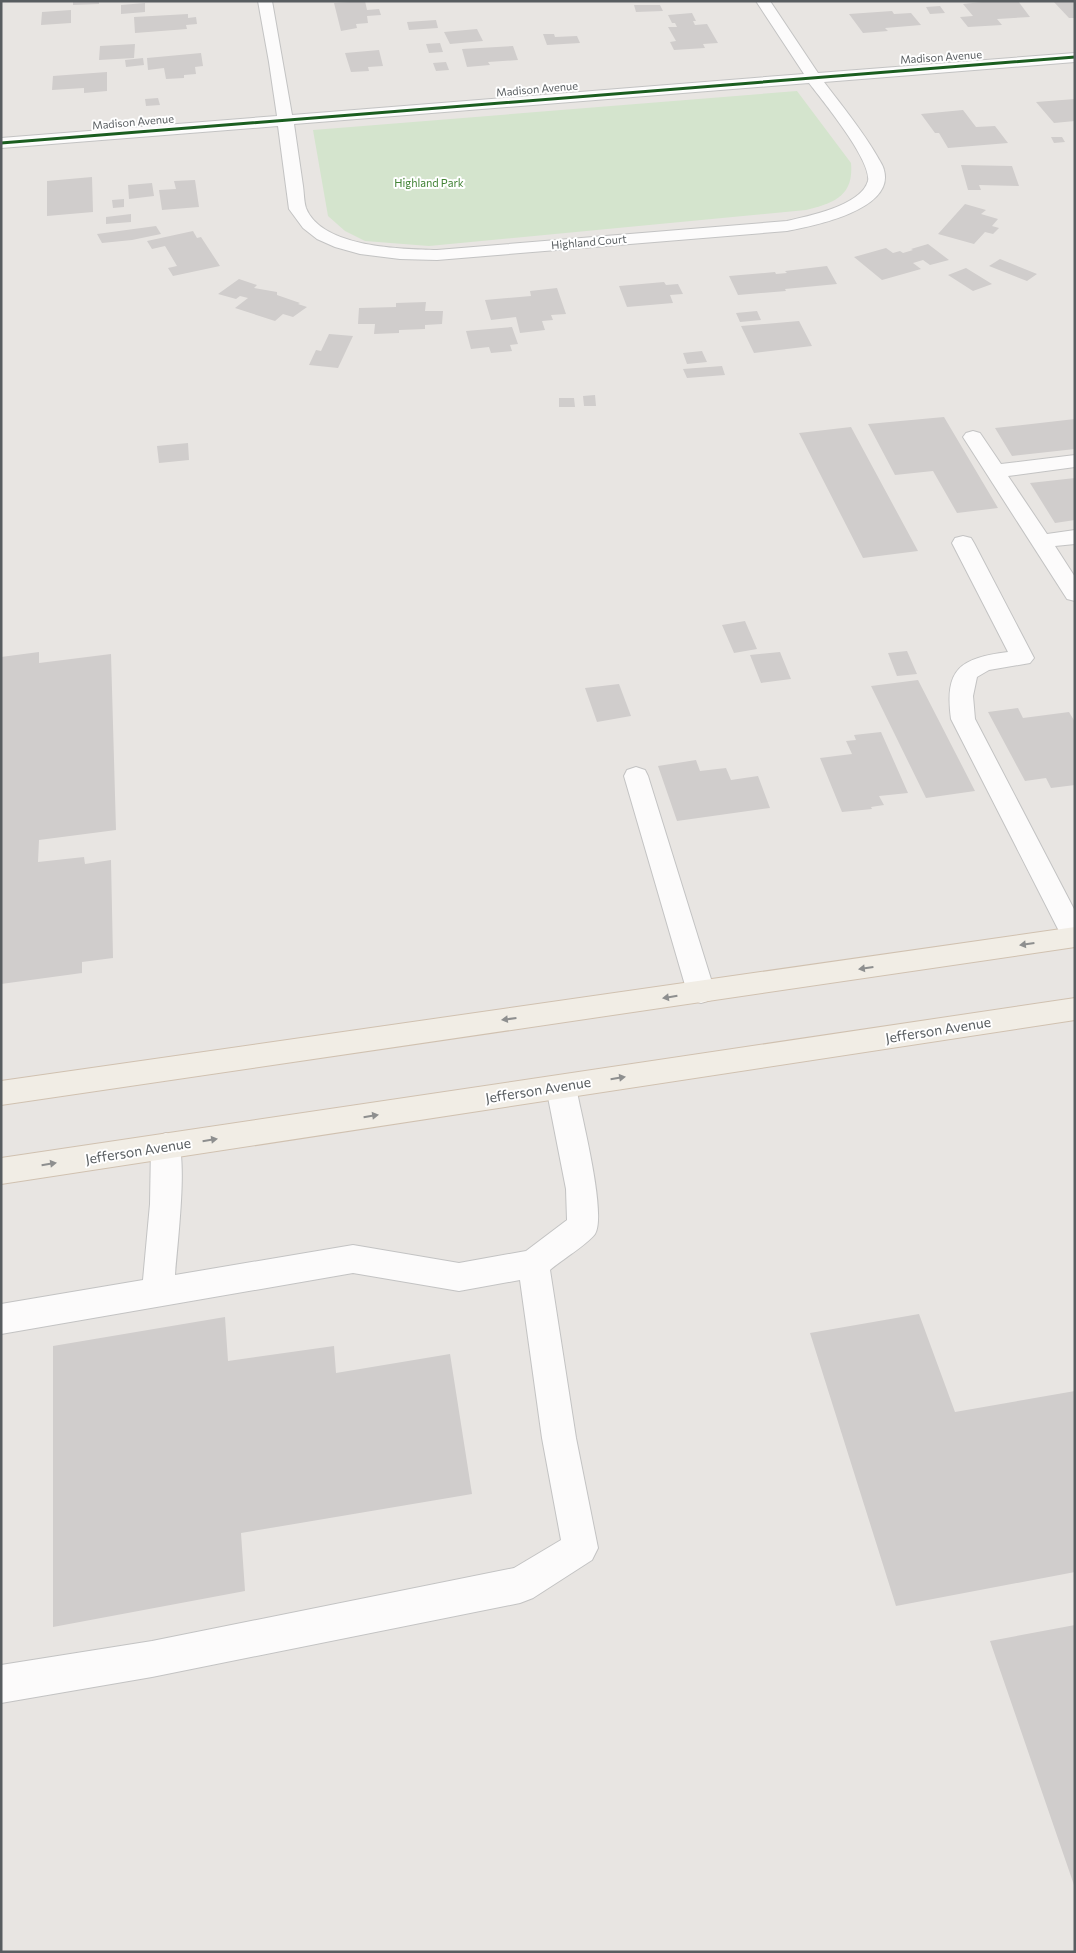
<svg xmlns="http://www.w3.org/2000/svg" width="1076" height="1953" font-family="Commissioner,sans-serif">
<rect width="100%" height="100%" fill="#e8e5e2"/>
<!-- green -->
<path fill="#d4e4cd" d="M797,91L851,163C854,196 834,203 806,210L429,246L365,241L345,231L328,216L313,130Z"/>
<!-- building -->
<path fill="#d0cdcc" d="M73,1H99V4L73,5Z
M365,1L367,10L379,9L381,15L367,16L368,23L356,24L357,28L341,31L334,3Z
M991,1H1018L1030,17L997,19L1002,25L968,27L960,17L973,16L963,4Z
M1053,1H1075V18H1069Z
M145,3V12L121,14V5Z
M634,5H660L663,11L636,12Z
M940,6L945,13L930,14L926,7Z
M71,10V23L41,25L42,12Z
M892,11L894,14L911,13L921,25L885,28L888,31L863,33L849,14Z
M692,13L696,21H693L695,25L707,24L718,43L703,44L705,48L674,50L670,42L676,41L668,27H677L675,23H672L668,15Z
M188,14V18L196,17L197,24L186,25L187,29L135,33L134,17Z
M436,20L438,28L409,30L407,22Z
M477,29L483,41L450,44L444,32Z
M543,34H554L555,37L577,36L580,43L547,45Z
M440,43L443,52L429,53L426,44Z
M135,44L134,58L99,60L100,46Z
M513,46L518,60L488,62L490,65L467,67L462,49Z
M379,50L383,66L368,67L369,71L351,72L345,53Z
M201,53L203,66L195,67L196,74L184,75V78L166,79L164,68L148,70L147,58Z
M143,58L144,65L126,67L125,60Z
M446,62L449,70L436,71L433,63Z
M107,72V91L84,93V88L52,90L53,76Z
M158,98L160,105L146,106L145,99Z
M1075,99V121L1054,123L1036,102Z
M963,110L976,127L995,126L1008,143L948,148L939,133H935L921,114Z
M1051,137H1062L1065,142L1054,143Z
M961,165L1012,166L1019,186L979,185L981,190H968Z
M92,177L93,212L47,216V181Z
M195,180L199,207L162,210L159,190L176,189L174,181Z
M152,183L154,196L129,199L128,185Z
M124,199V207L113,208L112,200Z
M965,204L986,210L981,214L998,219L992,226L999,228L993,234L985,232L974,244L938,234Z
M131,214V222L106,224V217Z
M156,226L161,234L132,240L102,243L97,234Z
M193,231L197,238L201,237L220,266L173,276L168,268L177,266L165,246L152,249L147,241Z
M928,244L949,260L930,265L923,260L913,263L921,269L882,280L854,257L886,248L893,253L900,251L903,253L913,250L911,249Z
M1000,259L1037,274L1027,281L989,266Z
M827,266L837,284L785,289L786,291L738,295L729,276L775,272L776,274L787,273L785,271Z
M966,268L992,284L973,291L948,275Z
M239,279L257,285L254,288L277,292V295L300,303L298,304L307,307L293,317L283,314L275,321L235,308L248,298L240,296L236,299L218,294Z
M664,282L666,285L678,284L683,294L670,295L673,303L627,307L619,286Z
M557,288L566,314L551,315L553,320L542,321L545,330L520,333L516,317L491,320L485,300L531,296L530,291Z
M426,302L425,311H443L442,324L425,325V329L399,330V333L374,334L375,324H358L359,308L396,307V303Z
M757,311L761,320L740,322L736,313Z
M799,321L812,346L754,353L741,326Z
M512,327L518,344L510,345L512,351L491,353L489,347L471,349L466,331Z
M329,334L353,336L338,368L309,365L316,350L321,351Z
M702,351L707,362L687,364L683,353Z
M722,366L725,375L687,378L683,369Z
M595,395L596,406H584L583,396Z
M559,398H574L575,407H559Z
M944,417L998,508L957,513L933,471L895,475L868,424Z
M1075,419V449L1012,456L995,428Z
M851,427L918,551L863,558L799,433Z
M188,443L189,460L159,463L157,446Z
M1075,478V520L1055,523L1030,483Z
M745,621L757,649L734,653L722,625Z
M907,651L917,674L897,676L888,653Z
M39,652V663L111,654L116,830L39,840L38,862L84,857L85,864L111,860L113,958L82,962V973L1,984V657Z
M780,652L791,679L761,683L750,655Z
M918,680L975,791L926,798L871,686Z
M619,684L631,716L597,722L585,688Z
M1018,708L1023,718L1069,712L1075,722V785L1051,788L1046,778L1025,781L988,712Z
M881,732L908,793L879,796L884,805L871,807L872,809L842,812L820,758L852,754L846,741L856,740L854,735Z
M696,760L700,771L726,768L731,780L758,776L770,808L677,821L658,766Z
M919,1314L955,1412L1075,1391V1572L896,1606L810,1333Z
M225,1317L228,1361L334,1346L336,1373L450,1354L472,1494L241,1533L245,1591L53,1627V1346Z
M1075,1625V1885H1074L990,1641Z"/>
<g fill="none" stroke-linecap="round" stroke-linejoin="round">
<!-- service casing -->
<g stroke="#c3c3c3" stroke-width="2">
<path id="service" d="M973,431L980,433L1001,464L1075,455V467L1008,476L1047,534L1075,530V544L1055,546L1075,577V601L1067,599L963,437L966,433Z
M963,536L971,538L974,543L1034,658L1030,663L989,670L977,677L973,696L975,719L1075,911V947L1065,944L1062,937L951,719C944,668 961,658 1008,652L952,543L955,538Z
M636,767L645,770L648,776L715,992L711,1000L701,1003L691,1000L687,992L624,776L627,770Z
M561,1075L571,1079L576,1087C581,1114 607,1214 595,1234C588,1244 560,1261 550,1270L576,1438L598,1548L592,1560L533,1598L520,1603L152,1677L1,1703V1665L152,1641L514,1568L561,1540L542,1438L520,1280L459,1291L353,1273L1,1334V1304L143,1280L150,1204L151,1146L155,1137L166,1133L177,1137C188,1160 177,1246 175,1275L353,1245L459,1263L526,1251L567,1220L566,1189L546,1087L551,1079Z"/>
</g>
<!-- minor casing -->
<g stroke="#c3c3c3" stroke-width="2">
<path id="minor" d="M258,1H272L292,115L804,74L756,1H770L818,73L1075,53V62L824,82C842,106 862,130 877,156C879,160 883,165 884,170C895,210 813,226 787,231L437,260L400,259L360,254L335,247L317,239L303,228L289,209L278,126L1,148V138L277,116L269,62ZM809,83C823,101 872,161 868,181C861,206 808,216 787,221L437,250C402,249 322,248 306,208C304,202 304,193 303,186C300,165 297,145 294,124Z"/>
</g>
<!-- primary casing -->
<g stroke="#d0c1b0" stroke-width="2">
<path id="primary" d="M1075,927V947L1,1105V1081Z
M1075,998V1020L1,1184V1158Z"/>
</g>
<!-- service -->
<use href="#service" fill="#fcfbfb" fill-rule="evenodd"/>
<!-- minor -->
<use href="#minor" fill="#fcfbfb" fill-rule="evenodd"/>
<!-- primary -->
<use href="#primary" fill="#f1ede5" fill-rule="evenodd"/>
<!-- cycleway casing -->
<g stroke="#fff" stroke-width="5">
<path id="cycleway" d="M1,143L1075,57"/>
</g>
<!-- cycleway -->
<use href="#cycleway" stroke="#1b5e20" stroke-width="3"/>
</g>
<!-- one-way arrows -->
<defs><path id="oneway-solid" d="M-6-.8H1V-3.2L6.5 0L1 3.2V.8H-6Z" transform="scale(1.25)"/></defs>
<g fill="#8e8f8f">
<use href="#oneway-solid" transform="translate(1027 944) rotate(172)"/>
<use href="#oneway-solid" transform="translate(866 968) rotate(172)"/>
<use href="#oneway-solid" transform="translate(670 997) rotate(171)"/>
<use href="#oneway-solid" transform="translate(509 1019) rotate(173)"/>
<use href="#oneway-solid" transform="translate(618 1078) rotate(-9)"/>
<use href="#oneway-solid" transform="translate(371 1116) rotate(-9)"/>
<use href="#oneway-solid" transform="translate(210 1140) rotate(-9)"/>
<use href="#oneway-solid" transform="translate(49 1164) rotate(-9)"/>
</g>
<g text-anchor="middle" stroke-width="4" stroke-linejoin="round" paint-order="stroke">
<!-- far-street labels -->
<g font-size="11" fill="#585d60" stroke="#fff">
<text transform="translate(941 57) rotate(-4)" y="4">Madison Avenue</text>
<text transform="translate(537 89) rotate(-5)" y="4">Madison Avenue</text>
<text transform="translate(133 122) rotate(-5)" y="4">Madison Avenue</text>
<text transform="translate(589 242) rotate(-5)" y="4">Highland Court</text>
</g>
<!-- far-park labels -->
<g font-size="11" fill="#418335" stroke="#fff">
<text x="429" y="187">Highland Park</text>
</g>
<!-- street labels -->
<g font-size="14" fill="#585d60" stroke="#fff">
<text transform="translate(938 1030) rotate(-9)" y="5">Jefferson Avenue</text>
<text transform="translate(538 1090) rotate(-9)" y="5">Jefferson Avenue</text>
<text transform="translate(138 1151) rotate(-9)" y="5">Jefferson Avenue</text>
</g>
</g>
<!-- border -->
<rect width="1076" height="1953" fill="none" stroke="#585d60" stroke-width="5"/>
</svg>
